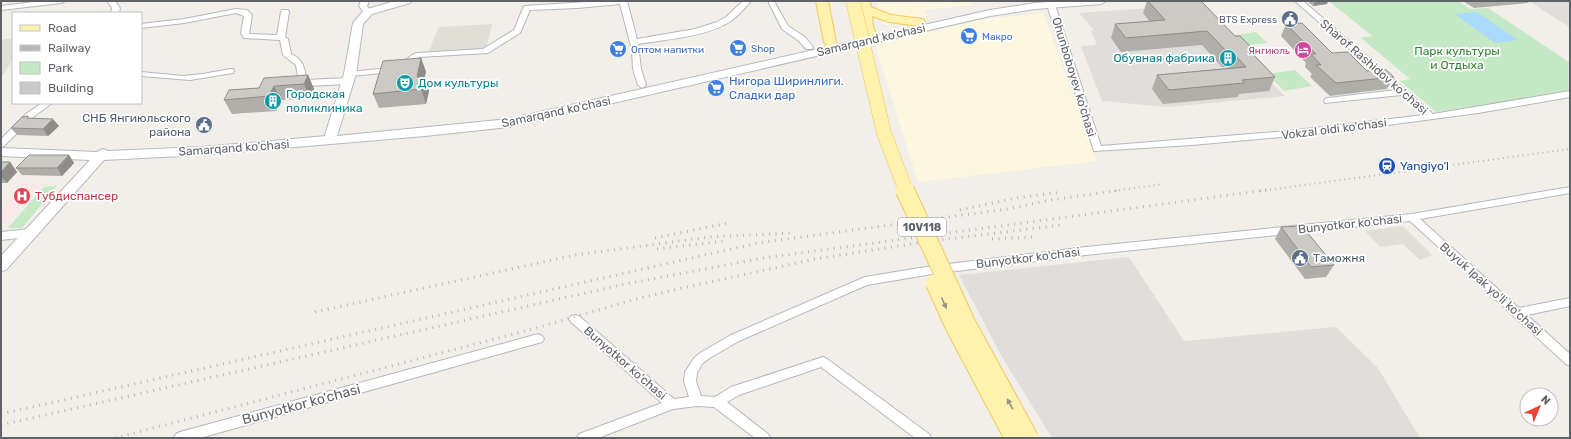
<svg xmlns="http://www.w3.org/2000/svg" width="1571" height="439" font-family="Rubik,sans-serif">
<rect width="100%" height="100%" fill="#f1efe8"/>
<!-- commercial -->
<path fill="#fef7e0" d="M877,1H970L972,5L924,10L928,16L887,25L882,23L878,14Z
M1043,13L1097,161L918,182L875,45L985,19Z"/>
<!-- industrial -->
<path fill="#e0deda" d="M1530,1H1570V27L1547,13Z
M1192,5L1285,96L1167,107L1102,101L1081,46L1097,45L1091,31L1094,30L1079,13Z
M1129,257L1184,341L1336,327L1378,368L1420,438H1052L1002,357L959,275Z"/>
<!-- education -->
<path fill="#e1ded6" d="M492,24L486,49L428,53L439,27Z
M13,38V58L4,74L1,76V40Z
M1403,226L1432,255L1420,260L1403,244L1380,247L1365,231Z"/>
<!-- medical -->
<path fill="#fce8e6" d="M26,183H42L6,221H1V209Z"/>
<!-- green -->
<path fill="#c5e8c5" d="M1329,1H1458L1470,9L1488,8L1570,63V90L1539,96L1436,112L1400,81L1410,79L1361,38L1372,36Z
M1256,32L1267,43L1240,46L1230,36Z
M1295,70L1312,86L1284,91L1268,74Z
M57,186L22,228H8L44,187Z"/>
<!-- water -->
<path fill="#aadaff" d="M1477,12L1518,40L1495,43L1455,14Z"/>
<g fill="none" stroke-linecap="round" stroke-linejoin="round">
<!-- street casing -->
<g stroke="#b5b8bc" stroke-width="2">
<path id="street" d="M42,1H65L61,3L1,10V6Z
M107,1H115L120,8L119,13H111L112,8Z
M361,1H369L367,6L372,12L371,14H365L359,6Z
M602,1H627L637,39L695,29L717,22L726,17L743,1H751C745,8 738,16 731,21C707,37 667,39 638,44L641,69L646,85L642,88L638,85L633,69L632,50L620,4L577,8L530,10L520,33L488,53L419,57L403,71L350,76L346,74L350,72L398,67L412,55L417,53L483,49L514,30L524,6Z
M768,1H774L788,26L805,37L813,47L812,49H806L799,41L782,29Z
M1295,1H1303L1433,114L1570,91V97L1478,113L1335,132L1192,145L1094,151L1047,5L1048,3H1054L1055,5L1101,146L1288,131L1424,115L1401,95L1325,103L1324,101L1325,99L1328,98L1396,90Z
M236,9L247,10L252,15L249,34L277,35L281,12L282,10H288L289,12L285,37L288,39L291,54C303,60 305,67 306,80L348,78L352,81L348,84L307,86L299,83L296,65L283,55L280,40L244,38L241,33L244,16L236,13L184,23L141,28V24L184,19Z
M230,69H233L234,71L233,73L190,80L141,76V72L183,76L203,74Z
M42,103H52L32,118L4,146L1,147V139L26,114Z
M1570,187V193L1420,219L1519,308L1570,298V306L1527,315L1570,354V366L1566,364L1410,221L1086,255L932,274L867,285L739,341L708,359L702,364L697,373L696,381L701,396L715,397L731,387L823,357L827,359L929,434L931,438H915L821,367L739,395L727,402L768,434L770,438H755L714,407L697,406L673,409L598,438H577L579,434L662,403L571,322L569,319L571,316L575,315L579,316L674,399L689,397L684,381L685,372L694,358L700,353L731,335L865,277L932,266L1086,247L1412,214Z
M31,229L35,230L36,233L35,236L1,240V232Z
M538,334L542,336L544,339L542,342L200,438H174L176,434L180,432Z"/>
</g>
<!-- secondary casing -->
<g stroke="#b6babf" stroke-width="2">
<path id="secondary" d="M395,1H411L410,3L372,14L363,24L356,74L337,136L509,119L990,10L1035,3L1060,1H1106L1101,4L1035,9L990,16L509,127L425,136L202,155L104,160L6,270L1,271V256L90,160L1,156V148L97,152L103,149L108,151L202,147L326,136L325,135L344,74L353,23L364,10Z"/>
</g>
<!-- primary casing -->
<g stroke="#f2c960" stroke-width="2">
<path id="primary" d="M816,1H828L836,42L840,48L839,51H829L824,42Z
M858,1H870L871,7L891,15L923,19L925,22L923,25L919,26L889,22L872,16L873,27L878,39L876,42H868L861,27Z"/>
</g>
<!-- street -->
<use href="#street" fill="#fff" fill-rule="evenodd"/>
<!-- secondary -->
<use href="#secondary" fill="#fff" fill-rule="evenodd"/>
<!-- primary -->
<use href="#primary" fill="#fff2af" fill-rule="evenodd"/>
<!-- rail-far1 -->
<path stroke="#b6b7b8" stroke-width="2" stroke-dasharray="1 4" stroke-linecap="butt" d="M1114,191L1163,184
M1260,191L1570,149"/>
<!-- rail -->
<path stroke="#b6b7b8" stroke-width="3" stroke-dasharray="1 5.5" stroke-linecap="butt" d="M960,210L1016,198L1062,192
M655,238L728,223
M992,239L1032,237
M657,249L725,241
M315,312L575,255L709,237L791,233
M1,414L758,243L1007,209L1051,200L1121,190
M1,425L621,285L763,258L1267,190
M115,438L533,329L632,300L678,289L815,259L924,242L1062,225"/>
<!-- primary-bridge-far1 casing -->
<g stroke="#f2c960" stroke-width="15" stroke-linecap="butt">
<path id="primary-bridge-far1" d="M853,1L884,133L906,191"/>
</g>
<!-- primary-bridge casing -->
<g stroke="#f2c960" stroke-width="20" stroke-linecap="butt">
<path id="primary-bridge" d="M905,190L966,323L1029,438
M935,283L955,327L1014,438"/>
</g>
<!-- primary-bridge-far1 -->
<use href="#primary-bridge-far1" stroke="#fff2af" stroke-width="14"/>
<!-- primary-bridge -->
<use href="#primary-bridge" stroke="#fff2af" stroke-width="18"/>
</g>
<!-- wall -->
<path fill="#afaea9" d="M1147,1L1235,36L1255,51L1253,54L1275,77L1269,91L1239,94L1238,97L1163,104L1152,89L1157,75L1228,68L1227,67H1222L1202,45L1121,52L1111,38L1115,24L1150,22L1143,13Z
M1307,1H1328L1327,4L1313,6Z
M1463,1H1529L1528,3L1474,8Z
M1286,24L1332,53L1367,71L1394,77L1387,89L1330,96L1310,77L1312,74L1305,67L1306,63L1281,36Z
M421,58L426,72L424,79L429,91L426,104L379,108L373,94Z
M308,75L314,89L310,98L281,100L276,111L232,114L224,100L259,88Z
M28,116L29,118L59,126L48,136L17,135L11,128Z
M69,155L74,163L62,176L22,175L16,168Z
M1,162H10L17,172L7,183H1Z
M1281,227L1334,265L1326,277L1305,279L1275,239Z"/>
<!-- shaded-wall -->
<path fill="#8f8d8a" d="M1324,1H1328L1327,4L1313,6L1315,2Z
M421,58L426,72L424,79L429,91L426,104L417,77Z
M308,75L314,89L310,98L304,84Z
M274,86L281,100L276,111L269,96Z
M53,119L59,126L48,136L43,129Z
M69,155L74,163L62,176L57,168Z
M10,162L17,172L7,183L1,176V172Z"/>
<!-- building -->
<path fill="#cccac5" stroke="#8f8d8a" d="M1148,1H1201L1235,36H1240L1255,51H1250L1275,77L1242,80L1244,83L1169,90L1157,75L1246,67L1233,53H1228L1207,31L1126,38L1115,24L1165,20Z
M1313,1H1324L1315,2Z
M1302,23L1332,53L1348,52L1367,71L1385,69L1394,77L1336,83L1316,65H1321L1311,54H1316L1286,24Z
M421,58L417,77H424L421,89L373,94L383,61Z
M308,75L304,84L274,86L269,96L224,100L229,90L259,88L264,78Z
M28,116L27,118L53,119L43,129L11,128L22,117Z
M29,155H69L57,168H16Z
M1,162H10L1,172Z
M1302,226L1334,265L1311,267L1281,227Z"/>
<!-- one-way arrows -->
<defs><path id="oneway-solid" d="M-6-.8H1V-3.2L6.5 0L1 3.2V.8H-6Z"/></defs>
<g fill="#979581">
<use href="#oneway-solid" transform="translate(944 303) rotate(66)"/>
<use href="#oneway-solid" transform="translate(1010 404) rotate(-119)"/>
</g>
<!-- icons -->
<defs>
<g id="civic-disc" transform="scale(0.9)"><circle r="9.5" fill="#5c6f8a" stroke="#fff"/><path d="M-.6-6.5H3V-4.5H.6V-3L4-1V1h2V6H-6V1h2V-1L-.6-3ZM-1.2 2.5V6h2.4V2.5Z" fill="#fff"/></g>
<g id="supermarket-disc" transform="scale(0.9)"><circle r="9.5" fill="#3f7fe0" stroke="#fff"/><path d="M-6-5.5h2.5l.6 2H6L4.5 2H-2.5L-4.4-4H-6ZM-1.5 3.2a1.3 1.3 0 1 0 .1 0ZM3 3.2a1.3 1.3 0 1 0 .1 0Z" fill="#fff"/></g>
<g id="hotel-disc" transform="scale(0.9)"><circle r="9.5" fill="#d1479c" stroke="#fff"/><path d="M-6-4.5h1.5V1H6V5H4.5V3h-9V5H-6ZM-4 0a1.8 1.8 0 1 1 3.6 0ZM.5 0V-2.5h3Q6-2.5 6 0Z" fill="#fff"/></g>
<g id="building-disc" transform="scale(0.9)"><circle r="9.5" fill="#0f9aa8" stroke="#fff"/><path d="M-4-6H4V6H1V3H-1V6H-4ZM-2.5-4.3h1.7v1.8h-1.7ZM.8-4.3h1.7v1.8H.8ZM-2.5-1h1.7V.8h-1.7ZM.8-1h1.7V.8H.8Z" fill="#fff"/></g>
<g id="theatre-disc" transform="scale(0.9)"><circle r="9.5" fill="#0f9aa8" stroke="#fff"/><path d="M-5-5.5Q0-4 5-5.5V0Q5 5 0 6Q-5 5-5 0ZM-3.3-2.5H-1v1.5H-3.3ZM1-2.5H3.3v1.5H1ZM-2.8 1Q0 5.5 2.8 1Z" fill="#fff"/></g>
<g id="station-disc" transform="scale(0.9)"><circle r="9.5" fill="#1a4fb4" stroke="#fff"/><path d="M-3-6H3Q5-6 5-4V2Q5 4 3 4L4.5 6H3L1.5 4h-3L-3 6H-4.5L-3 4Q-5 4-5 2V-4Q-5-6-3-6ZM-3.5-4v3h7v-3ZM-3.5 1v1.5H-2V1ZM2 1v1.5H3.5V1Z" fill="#fff"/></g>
<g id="hospital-disc" transform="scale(0.9)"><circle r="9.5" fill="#e0444e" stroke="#fff"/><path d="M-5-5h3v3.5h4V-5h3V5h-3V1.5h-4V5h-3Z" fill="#fff"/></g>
</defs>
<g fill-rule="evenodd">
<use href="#civic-disc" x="1290" y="19"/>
<use href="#supermarket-disc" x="969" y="36"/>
<use href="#supermarket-disc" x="738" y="48"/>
<use href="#supermarket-disc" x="618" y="49"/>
<use href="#hotel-disc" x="1303" y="50"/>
<use href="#building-disc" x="1228" y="58"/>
<use href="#theatre-disc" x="405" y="83"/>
<use href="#supermarket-disc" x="716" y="88"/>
<use href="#building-disc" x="273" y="101"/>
<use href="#civic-disc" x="204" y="125"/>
<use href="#station-disc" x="1387" y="166"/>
<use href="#hospital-disc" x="22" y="196"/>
<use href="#civic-disc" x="1300" y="258"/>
</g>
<g text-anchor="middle" stroke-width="3.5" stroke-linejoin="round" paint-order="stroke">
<!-- far-service labels -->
<g font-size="10" fill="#4e5e75" stroke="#fff" text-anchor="end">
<text x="1277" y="23">BTS Express</text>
</g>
<!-- far-shop labels -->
<g font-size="10" fill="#366cbe" stroke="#fff" text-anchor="start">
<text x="982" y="40">Макро</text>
<text x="751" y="52">Shop</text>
<text x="631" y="53">Оптом напитки</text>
</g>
<!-- far-hotel labels -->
<g font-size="10" fill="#b23c85" stroke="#fff" text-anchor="end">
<text x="1290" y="54">Янгиюль</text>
</g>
<!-- shield labels -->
<rect fill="#fff" stroke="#8f9295" stroke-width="1" x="898" y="218" width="48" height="18" rx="3"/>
<g font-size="11" font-weight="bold" fill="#5f6368">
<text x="922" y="231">10V118</text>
</g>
<!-- street labels -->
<g font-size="12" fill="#5f6368" stroke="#fff">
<text transform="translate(871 40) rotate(-13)" y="4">Samarqand ko'chasi</text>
<text transform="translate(1374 67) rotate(41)" y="4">Sharof Rashidov ko’chasi</text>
<text transform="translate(1074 77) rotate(73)" y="4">Ohunboboyev ko'chasi</text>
<text transform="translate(556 112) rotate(-12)" y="4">Samarqand ko'chasi</text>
<text transform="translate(1334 129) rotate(-7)" y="4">Vokzal oldi ko'chasi</text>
<text transform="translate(234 148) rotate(-4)" y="4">Samarqand ko'chasi</text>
<text transform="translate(1350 224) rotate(-6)" y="4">Bunyotkor ko'chasi</text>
<text transform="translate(1028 258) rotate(-7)" y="4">Bunyotkor ko'chasi</text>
<text transform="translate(1491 289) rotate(42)" y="4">Buyuk Ipak yo'li ko'chasi</text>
<text transform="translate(625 363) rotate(41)" y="4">Bunyotkor ko'chasi</text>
</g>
<!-- park labels -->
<g font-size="12" fill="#348238" stroke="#fff">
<text x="1457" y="55">Парк культуры<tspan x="1457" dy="14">и Отдыха</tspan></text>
</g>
<!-- culture labels -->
<g font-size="12" fill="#0d838f" stroke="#fff" text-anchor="start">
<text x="1215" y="62" text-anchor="end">Обувная фабрика</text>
<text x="418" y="87">Дом культуры</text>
<text x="286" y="98">Городская<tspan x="286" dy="14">поликлиника</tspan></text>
</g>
<!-- shop labels -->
<g font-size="12" fill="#366cbe" stroke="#fff" text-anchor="start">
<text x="729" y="85">Нигора Ширинлиги.<tspan x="729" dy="14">Сладки дар</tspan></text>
</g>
<!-- service labels -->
<g font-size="12" fill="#4e5e75" stroke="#fff" text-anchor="end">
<text x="191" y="122">СНБ Янгиюльского<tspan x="191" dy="14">района</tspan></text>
<text x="1313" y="262" text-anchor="start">Таможня</text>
</g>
<!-- transit labels -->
<g font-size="12" fill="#164399" stroke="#fff" text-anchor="start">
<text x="1400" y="170">Yangiyo'l</text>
</g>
<!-- health labels -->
<g font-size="12" fill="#be3a42" stroke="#fff" text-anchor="start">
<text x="35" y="200">Тубдиспансер</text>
</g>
<!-- near-street labels -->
<g font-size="14" fill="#5f6368" stroke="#fff">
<text transform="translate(301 404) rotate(-15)" y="5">Bunyotkor ko'chasi</text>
</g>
</g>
<!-- border -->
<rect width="1571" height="439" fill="none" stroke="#5f6368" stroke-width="4"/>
<!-- legend -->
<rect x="12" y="12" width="130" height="92" fill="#ffffff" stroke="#bfc1c3"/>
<rect x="20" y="25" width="20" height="6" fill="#fff2af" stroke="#bfc1c3"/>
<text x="48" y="32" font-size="12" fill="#5f6368">Road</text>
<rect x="20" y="45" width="20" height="6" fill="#b6b7b8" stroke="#bfc1c3"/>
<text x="48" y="52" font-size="12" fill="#5f6368">Railway</text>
<rect x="20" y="62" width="20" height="12" fill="#c5e8c5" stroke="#bfc1c3"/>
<text x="48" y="72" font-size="12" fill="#5f6368">Park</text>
<rect x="20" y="82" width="20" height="12" fill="#cccac5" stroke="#bfc1c3"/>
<text x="48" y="92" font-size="12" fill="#5f6368">Building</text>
<!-- north arrow -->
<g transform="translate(1539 407) rotate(44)"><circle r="19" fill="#ffffff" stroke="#bfc1c3"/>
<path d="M0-3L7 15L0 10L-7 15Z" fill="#ea4335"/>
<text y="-6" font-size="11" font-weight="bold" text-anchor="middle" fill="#5f6368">N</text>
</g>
</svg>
